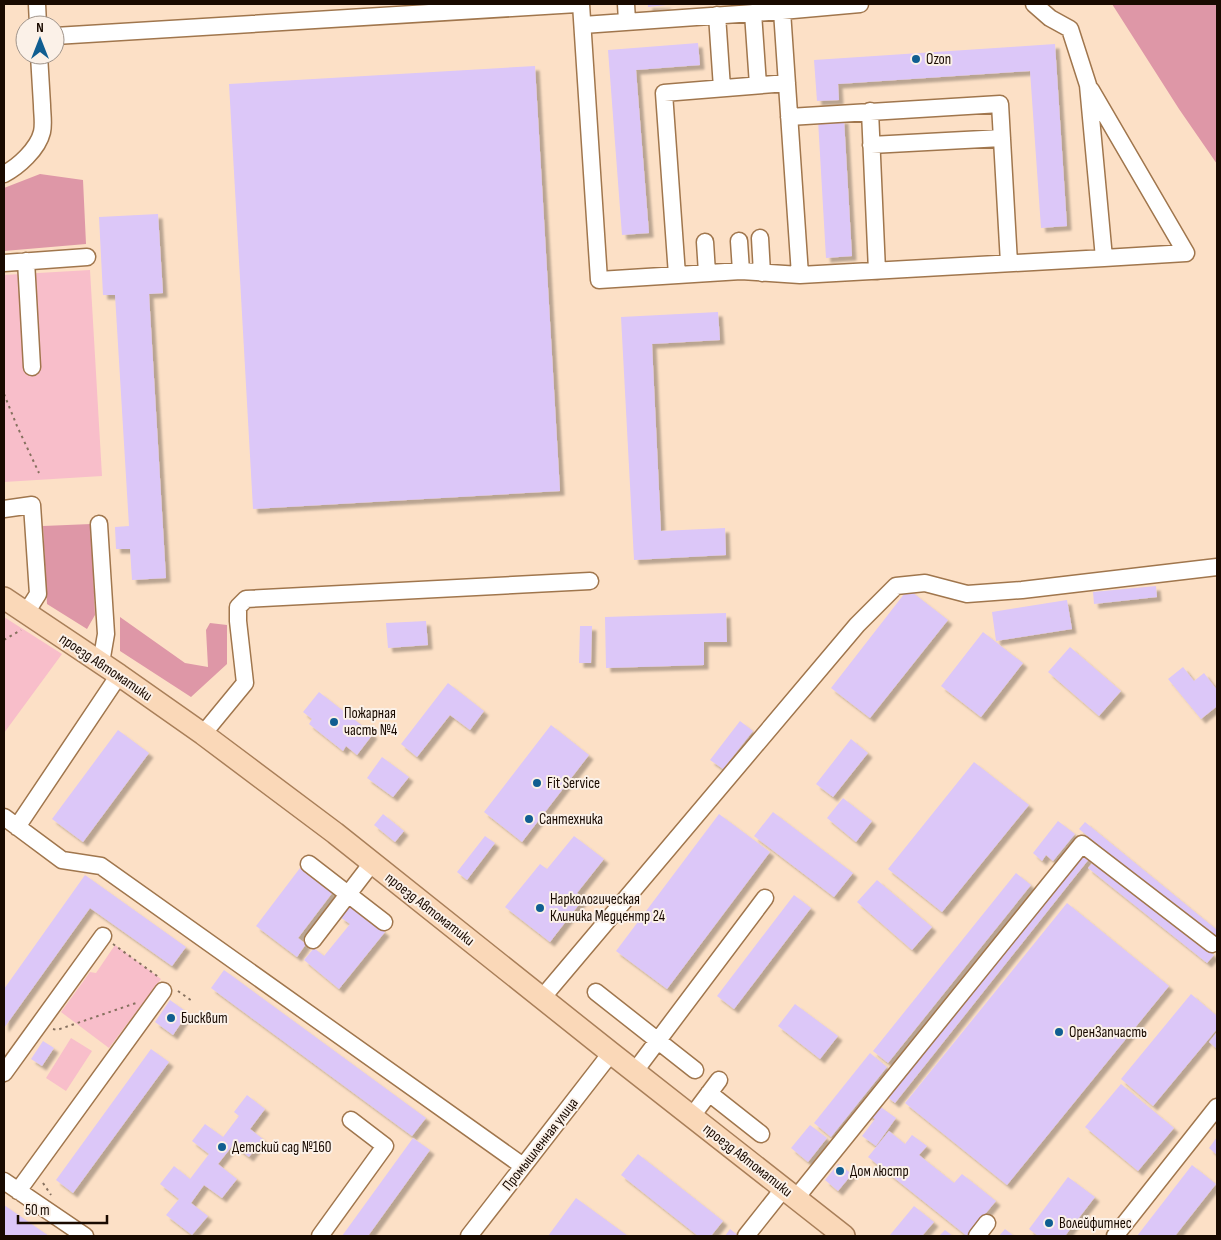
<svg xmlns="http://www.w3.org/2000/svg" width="1221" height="1240" font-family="'Sofia Sans Condensed',sans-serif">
<defs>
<filter id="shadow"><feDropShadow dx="4.5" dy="4.5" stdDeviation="1" flood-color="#0004"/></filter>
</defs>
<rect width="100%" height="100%" fill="#fce0c6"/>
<!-- green -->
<path fill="#f8beca" d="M90,270L102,476L4,482V275Z
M4,617L62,654L4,733Z
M115,945L161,979L109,1048L61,1012L90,972L96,973Z
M71,1038L92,1051L66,1091L46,1078Z"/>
<!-- forest -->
<path fill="#de97a7" d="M1112,4H1217V164L1179,109Z
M40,174L83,180L86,244L4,251V188Z
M91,524L95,615L87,629L47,604L43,526Z
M120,617L185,663L208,667L206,630L210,623L227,625V664L191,697L120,651Z"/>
<!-- building -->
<path fill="#dcc7f8" filter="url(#shadow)" d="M648,4H666L667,5L648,7Z
M698,43L700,65L636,70L649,233L622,235L608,50Z
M1055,44L1067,226L1041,228L1030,71L838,84L839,100L817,101L814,60Z
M535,66L560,491L253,509L229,84Z
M844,119L852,256L826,258L818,120Z
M158,214L163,293L149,294L166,578L132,580L130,549H116L115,527L129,526L115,295H103L99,217Z
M718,312L720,340L652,344L661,531L725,528L726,555L634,560L621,317Z
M1156,586L1157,597L1094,604L1093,592Z
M908,589L948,620L870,718L831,688Z
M1067,600L1072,629L996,641L992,612Z
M726,613L727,642H704V665L606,668L605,617Z
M426,621L428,645L388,648L386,623Z
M580,626H592L591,663H579Z
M983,632L1023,663L981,717L941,686Z
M1070,647L1121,691L1099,716L1048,672Z
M1183,667L1194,681L1204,673L1217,690V709L1216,707L1201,719L1168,679Z
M448,683L484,711L470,730L450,715L417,757L401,744Z
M319,692L373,734L357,755L346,746L343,751L309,724L312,719L303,712Z
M740,721L753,731L723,769L710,760Z
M551,725L589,755L522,842L484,812Z
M118,730L149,753L83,842L52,819Z
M851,739L868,753L833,797L816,784Z
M382,757L409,777L393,797L367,778Z
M974,762L1029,805L942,912L888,869Z
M843,798L872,821L856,842L827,818Z
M773,812L853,873L834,897L754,836Z
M383,814L404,831L395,842L374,825Z
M719,814L770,852L667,989L616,951Z
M1058,821L1075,834L1053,861L1046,855L1042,861L1033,853Z
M1085,822L1217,930V942L1079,829Z
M485,836L495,843L467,880L457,872Z
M574,836L604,859L577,893L584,898L550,942L505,907L540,864L547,869Z
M1080,852L1089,859L895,1103L886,1096Z
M1095,860L1214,955L1207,963L1088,868Z
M300,868L333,892L298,938L306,944L297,957L256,926Z
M1016,873L1031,885L888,1063L873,1051Z
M85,875L186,947L172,966L90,908L4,1028V989Z
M877,880L932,927L912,950L857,902Z
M794,895L811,908L734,1009L717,996Z
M1067,903L1169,986L1007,1185L905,1103Z
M350,904L385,932L339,989L304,960L314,948L324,956L350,924L340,917Z
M224,970L426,1118L412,1136L211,988Z
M1191,994L1217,1016V1029L1153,1106L1121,1079Z
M170,1000L188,1013L173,1035L155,1022Z
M795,1004L838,1036L820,1059L778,1026Z
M1217,1032V1049L1209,1042Z
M43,1041L54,1048L42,1066L31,1059Z
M151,1049L169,1062L73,1193L56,1180Z
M870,1053L887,1067L831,1137L814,1123Z
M1121,1084L1174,1128L1138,1171L1085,1127Z
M247,1095L265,1109L250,1129L263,1139L249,1157L233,1145L218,1164L237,1179L222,1198L204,1185L191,1203L208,1216L192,1235L166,1215L179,1199L160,1184L174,1166L190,1179L209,1154L192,1141L205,1124L223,1137L239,1116L234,1112Z
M875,1103L896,1118L876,1146L862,1136L875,1119L867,1114Z
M810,1125L827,1138L808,1162L791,1148Z
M889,1131L905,1144L912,1135L927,1146L919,1155L954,1183L962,1174L996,1201L967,1236L868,1157Z
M1217,1137V1155L1209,1148Z
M413,1138L430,1150L368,1236H342Z
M638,1154L723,1221L711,1236H698L621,1175Z
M838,1164L852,1174L838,1191L825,1180Z
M1192,1165L1216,1184L1175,1236H1137Z
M1068,1177L1095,1197L1065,1236H1038L1029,1229Z
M576,1198L628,1236H548Z
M4,1205L49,1236H4Z
M914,1206L934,1222L922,1236H891L890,1235Z
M730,1229L739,1236H725Z
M1005,1229L1014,1236H999Z
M945,1230L953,1236H939Z"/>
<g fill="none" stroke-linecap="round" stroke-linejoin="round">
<!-- minor casing -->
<g stroke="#a0764d" stroke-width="19">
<path id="minor" d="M37,4L38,25
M581,4L599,280L741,271L800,275L1104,258L1088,85L1070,29L1050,18L1034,4
M626,4L627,21
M782,11L800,275
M753,13L758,85
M717,15L722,88
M583,25L782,11L860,4
M55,36L577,4
M1091,90L1186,253L1104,258
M870,111L877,271
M789,117L1000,104L1009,263
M871,145L1002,138
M4,174C18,167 38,149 42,132C44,123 42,114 42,105C41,88 40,72 39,55
M760,238L762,273
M739,241L741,271
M705,242L707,273
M26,261L32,367
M4,263L87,257
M677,275L664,93L787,83
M4,509L32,505L38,594L26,613
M99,524L106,634L101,663
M203,734L245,683L238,621V607L246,599L590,581
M4,817L62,860L101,866L523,1166
M17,827L119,675
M309,864L384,922
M313,940L372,863
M596,992L695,1070
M542,998L857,625L896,586L925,583L967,594L1022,590L1217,567
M635,1071L765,898
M4,1073L103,936
M709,1093L761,1134
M692,1116L719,1080
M4,1181L85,1236
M18,1191L163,991
M796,1198L1082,844L1212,944
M320,1236L385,1146L351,1120
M469,1236L611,1053
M746,1236L784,1188
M977,1236L987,1223
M1115,1236L1217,1107"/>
</g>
<!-- major casing -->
<g stroke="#a97f59" stroke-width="24">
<path id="major" d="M4,598L119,675L203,734L335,833L611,1053L844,1236"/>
</g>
<!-- path -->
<path stroke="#86715f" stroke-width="2" stroke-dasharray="2.5 4" stroke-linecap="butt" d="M4,394L17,426L39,473
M4,640L21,630
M113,944L160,978
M178,991L192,1001
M53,1029L57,1030L136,1003
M43,1183L51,1195"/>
<!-- minor -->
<use href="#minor" stroke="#fff" stroke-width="16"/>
<!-- major -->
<use href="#major" stroke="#fad8b8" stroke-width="21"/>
</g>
<!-- markers -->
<g fill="#105e91" stroke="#fbf1e8" stroke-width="2">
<circle cx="916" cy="59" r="5"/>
<circle cx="334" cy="722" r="5"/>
<circle cx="537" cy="783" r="5"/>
<circle cx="529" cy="819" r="5"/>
<circle cx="540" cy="908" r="5"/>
<circle cx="171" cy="1018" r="5"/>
<circle cx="1059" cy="1032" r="5"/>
<circle cx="222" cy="1147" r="5"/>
<circle cx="840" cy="1171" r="5"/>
<circle cx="1049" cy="1223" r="5"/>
</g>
<g text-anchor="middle" stroke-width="4" stroke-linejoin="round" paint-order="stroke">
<!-- poi labels -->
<g font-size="15" fill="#190a00" stroke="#fbf1e8" text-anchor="start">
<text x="926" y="64">Ozon</text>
<text x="344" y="718">Пожарная<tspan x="344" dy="17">часть №4</tspan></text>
<text x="547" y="788">Fit Service</text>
<text x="539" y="824">Сантехника</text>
<text x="550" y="904">Наркологическая<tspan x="550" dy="17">Клиника Медцентр 24</tspan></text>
<text x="181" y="1023">Бисквит</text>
<text x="1069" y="1037">ОренЗапчасть</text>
<text x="232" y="1152">Детский сад №160</text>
<text x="850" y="1176">Дом люстр</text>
<text x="1059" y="1228">Волейфитнес</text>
</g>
<!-- street labels -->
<g font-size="15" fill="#190a00" stroke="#fbf1e8">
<text transform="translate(106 667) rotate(34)" y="5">проезд Автоматики</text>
<text transform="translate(430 909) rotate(38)" y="5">проезд Автоматики</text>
<text transform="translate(540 1144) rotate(-52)" y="5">Промышленная улица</text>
<text transform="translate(748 1160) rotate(38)" y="5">проезд Автоматики</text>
</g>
</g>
<!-- border -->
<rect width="1221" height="1240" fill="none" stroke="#190a00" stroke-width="10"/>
<!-- north arrow -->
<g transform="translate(40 40)"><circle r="24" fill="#fbf1e8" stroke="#a1958b"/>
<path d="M0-4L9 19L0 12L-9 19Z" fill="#105e91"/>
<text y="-8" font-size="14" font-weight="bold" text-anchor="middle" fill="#190a00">N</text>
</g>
<!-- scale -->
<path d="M18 1215v8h89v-8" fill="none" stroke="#190a00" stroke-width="2.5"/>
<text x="25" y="1215" font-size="15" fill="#190a00" stroke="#fbf1e8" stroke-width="4" paint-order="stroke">50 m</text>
</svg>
